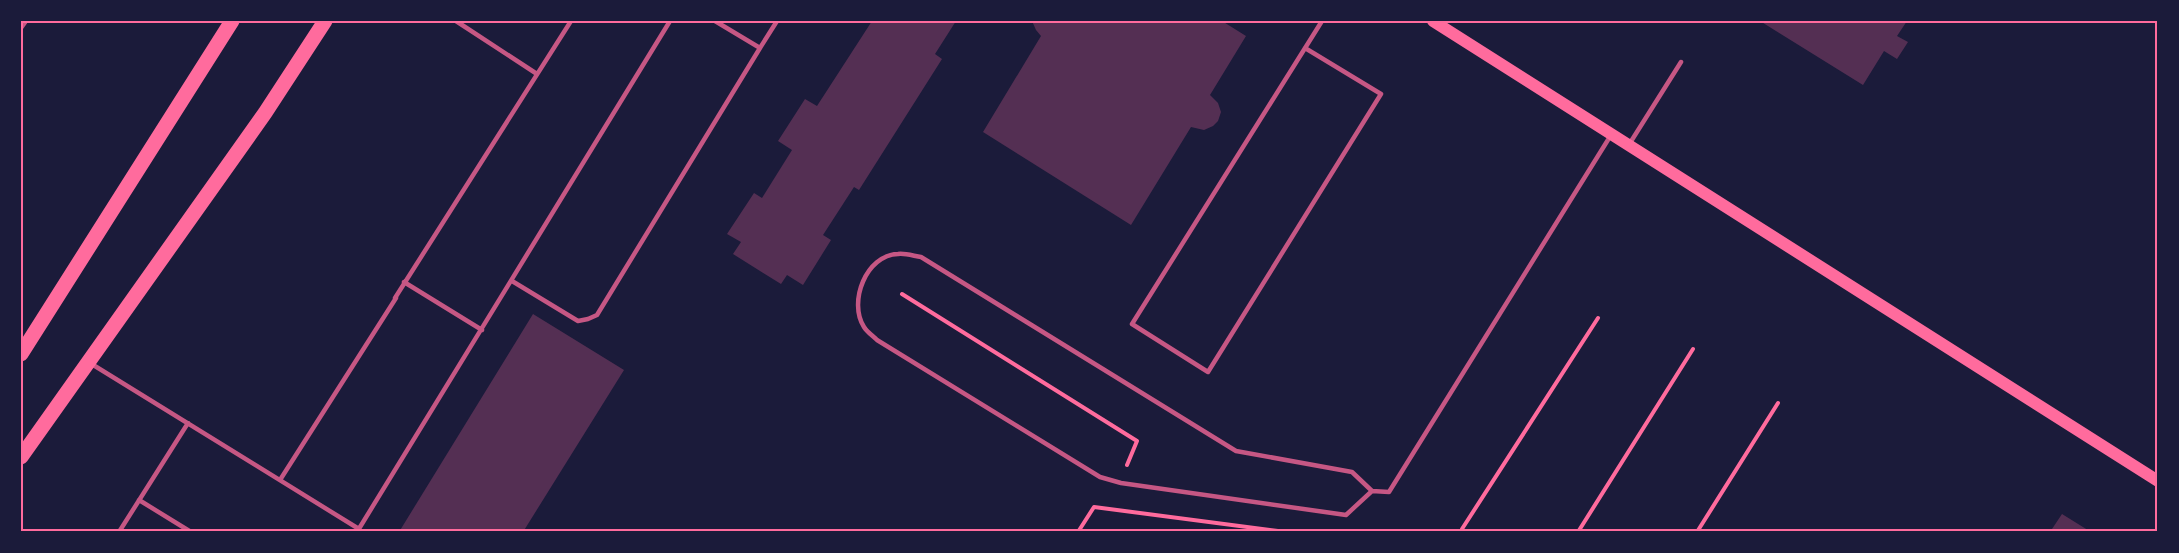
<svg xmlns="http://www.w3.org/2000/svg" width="2179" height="553" font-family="'Source Sans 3',sans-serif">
<rect width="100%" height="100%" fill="#1b1b3a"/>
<!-- building -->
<path fill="#542f53" d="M872,21H956L935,54L942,59L859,190L854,187L823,235L831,240L803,285L787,275L781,284L733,254L741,242L727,234L754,193L762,198L792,150L778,141L805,99L817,106Z
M1032,21H1222L1246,36L1210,95L1218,103L1221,112L1218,121L1213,126L1204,130L1191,127L1131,225L983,132L1041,36L1036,30Z
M1760,21H1907L1897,36L1908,42L1897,59L1884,51L1863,85Z
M533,314L624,370L523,532H399Z
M2062,514L2091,532H2050Z"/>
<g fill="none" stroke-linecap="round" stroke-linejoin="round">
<!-- path -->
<path stroke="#ff6b9d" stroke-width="4" d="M902,294L1137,441L1127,465
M1462,529L1598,318
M1078,532L1094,507L1286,532
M1578,532L1693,349
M1697,532L1778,403"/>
<!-- service -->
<path stroke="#c65784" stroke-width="4.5" d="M456,21L537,74
M21,28L26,21
M760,48L777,21
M1305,48L1381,94L1208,372L1132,324L1322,21
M1630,143L1681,62
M512,281L578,321L588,319L597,315L760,48L715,21
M404,282L482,330
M395,298L571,21
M90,363L359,529
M280,480L396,298
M1372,491L1346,515L1121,483L1100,477L877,340C873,336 867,332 864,327C848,302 866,255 898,254C905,253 914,256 921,257L1236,451L1352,472L1372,491L1389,492L1611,135
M139,500L191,532
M119,532L188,423
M357,532L670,21"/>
<!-- secondary -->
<path stroke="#ff6b9d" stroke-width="12" d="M1433,21L2158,481"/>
<!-- primary -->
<path stroke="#ff6b9d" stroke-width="15" d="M21,354L232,21
M21,457L265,113L325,21"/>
</g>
<!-- border -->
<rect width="2179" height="553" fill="none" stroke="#1b1b3a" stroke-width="45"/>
<rect x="22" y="22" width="2134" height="508" fill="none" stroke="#ff6b9d" stroke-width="2"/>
</svg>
